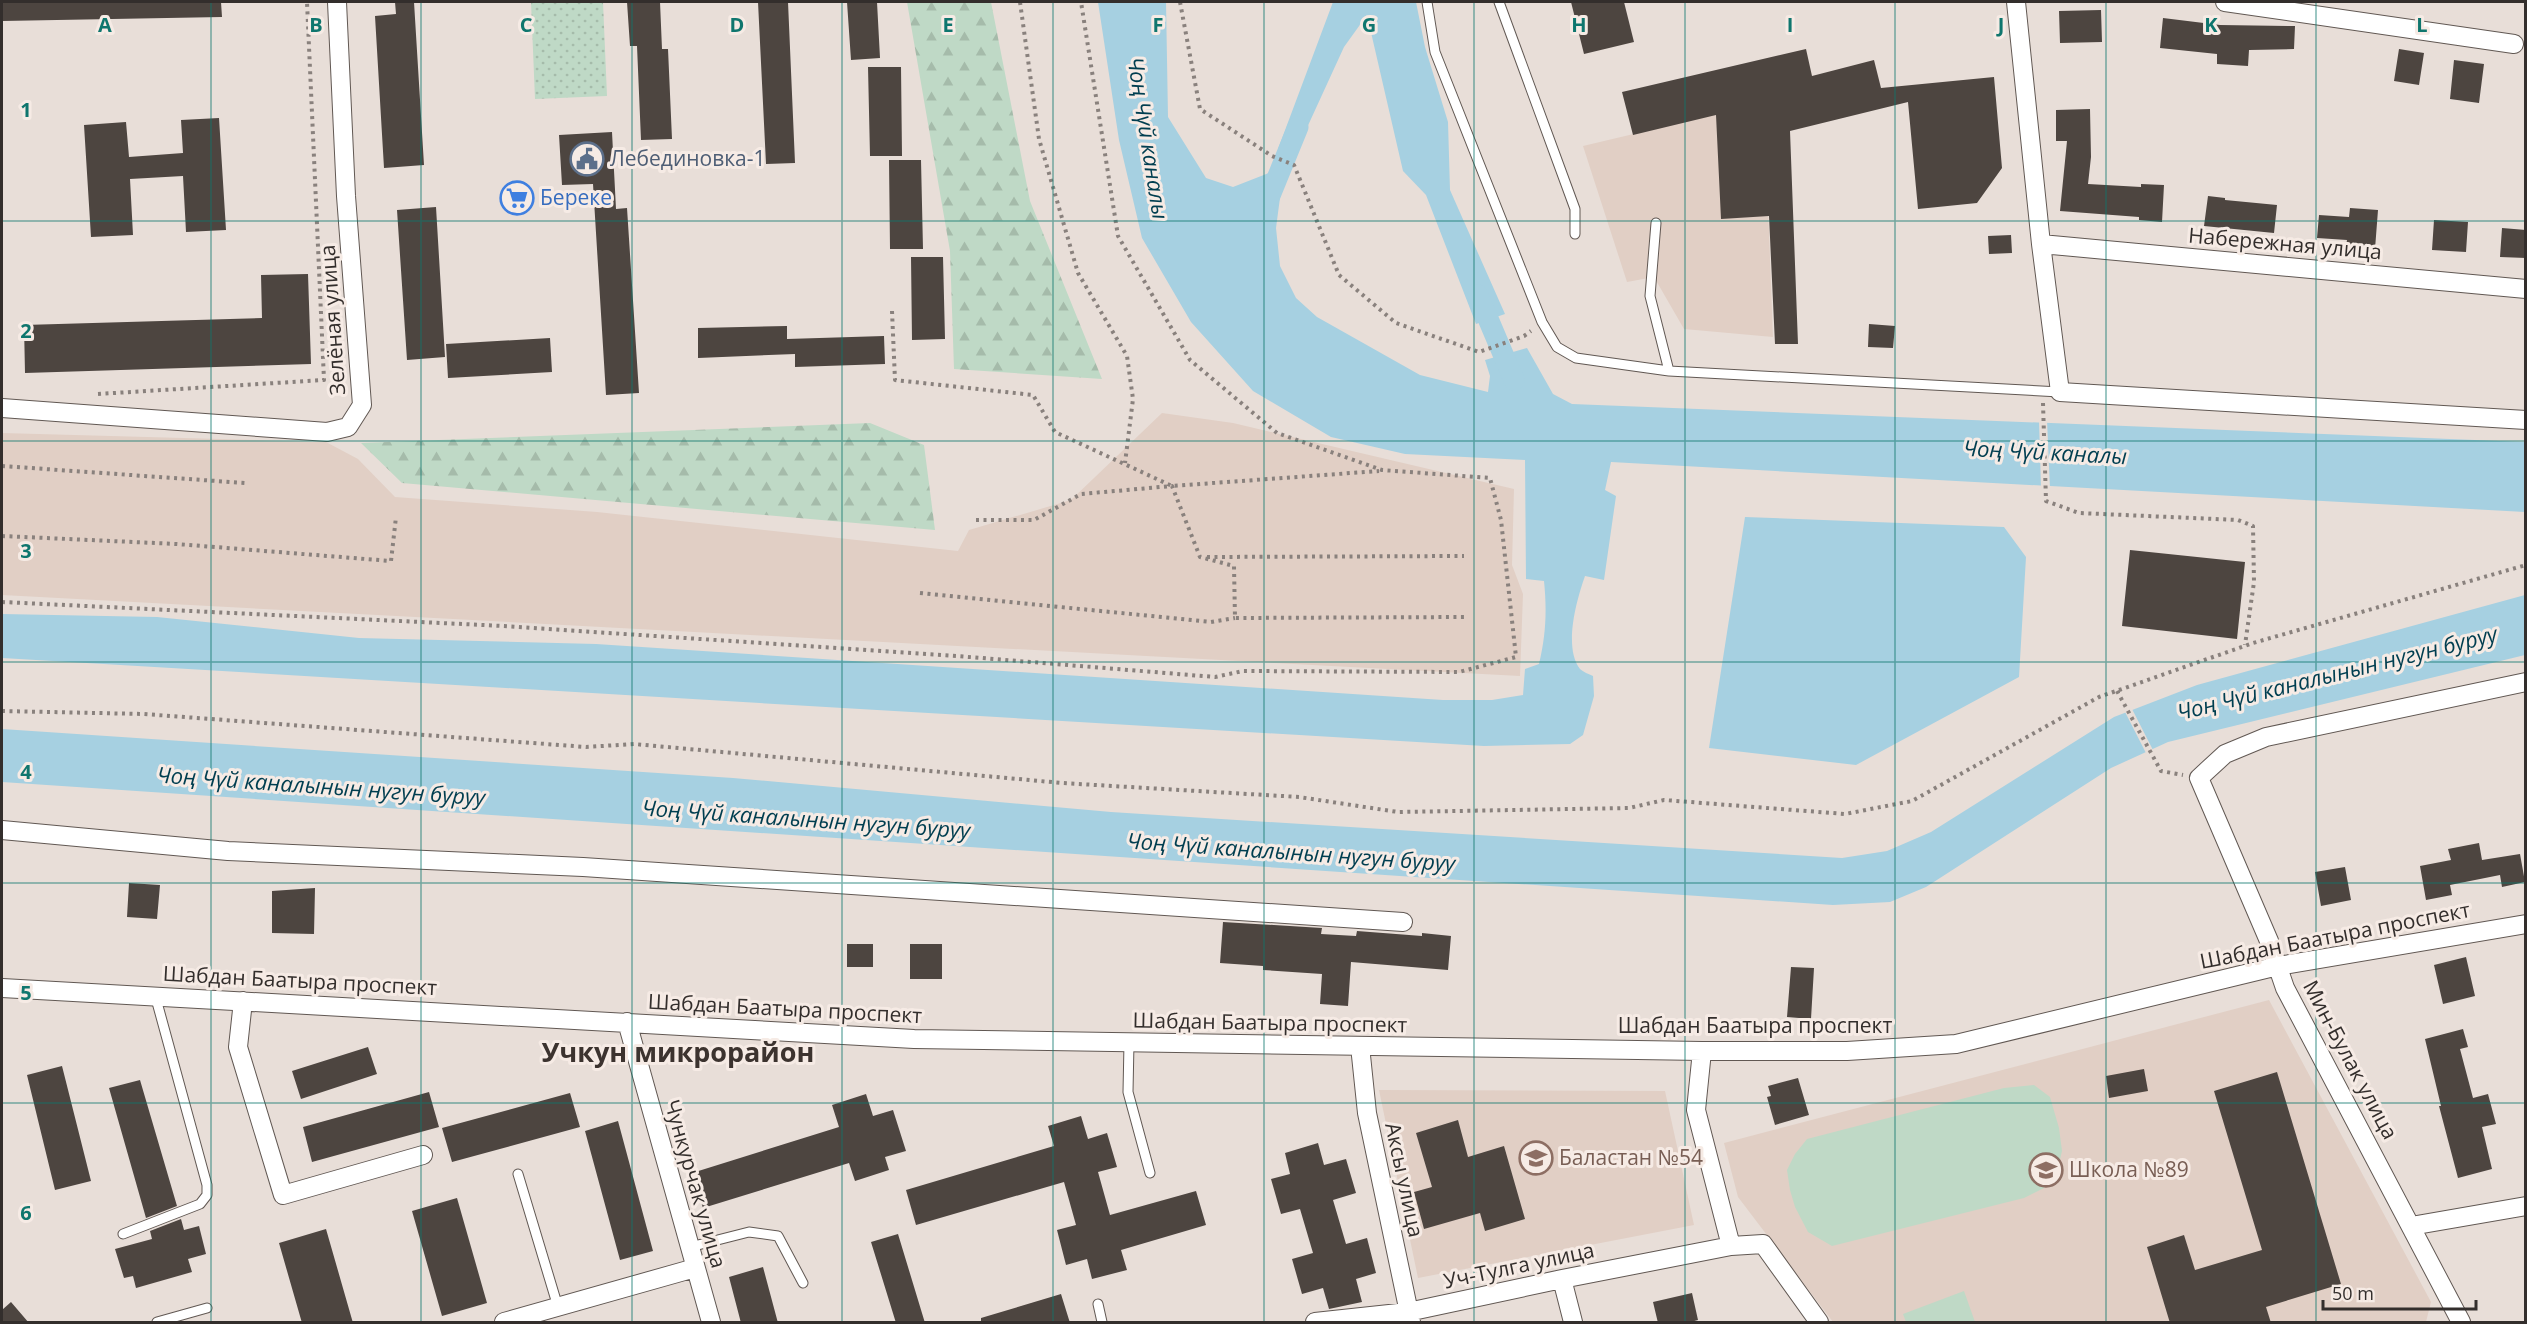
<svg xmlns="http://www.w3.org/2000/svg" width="2527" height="1324" font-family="'Open Sans',sans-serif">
<defs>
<pattern id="grass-dots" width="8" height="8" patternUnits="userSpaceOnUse" patternTransform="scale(1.5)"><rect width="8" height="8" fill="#bfd9c6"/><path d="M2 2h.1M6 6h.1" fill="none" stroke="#a5bbaa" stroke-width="1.8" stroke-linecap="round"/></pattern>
<pattern id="forest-firs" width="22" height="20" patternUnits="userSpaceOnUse" patternTransform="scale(1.5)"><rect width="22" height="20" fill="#bfd9c6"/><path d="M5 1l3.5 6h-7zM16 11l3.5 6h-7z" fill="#a5bbaa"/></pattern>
</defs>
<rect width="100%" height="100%" fill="#e8ded8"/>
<!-- built -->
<path fill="#e1cfc5" d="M1764,103L1773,337L1684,329L1654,277L1627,282L1583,146Z
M1162,413L1233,423L1514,489L1512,565L1523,594L1520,676L2,595V433L326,442L358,459L395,497L597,512L958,551L969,530L1071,500Z
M2269,1000L2431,1302L2426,1322H1833L1738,1197L1724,1143Z
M1379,1090L1665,1091L1694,1225L1418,1278Z"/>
<!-- grass -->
<path fill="url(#grass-dots)" d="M531,2H603L607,96L535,99Z"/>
<!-- forest -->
<path fill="url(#forest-firs)" d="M907,2H991L1030,201L1102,379L954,369L950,251Z
M870,423L924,445L935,530L402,483L361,443Z"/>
<!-- garden -->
<path fill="#bfd9c6" d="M2034,1085L2050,1097L2059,1128L2062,1151L2057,1172L2044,1188L2024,1198L1832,1246L1808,1232L1795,1207L1790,1190L1787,1170L1795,1154L1807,1139L2004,1088Z
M1964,1291L1975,1322H1906L1903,1314Z"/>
<!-- water -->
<path fill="#a6d0e1" d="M1098,2H1166L1168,117L1206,178L1233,187L1274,171L1283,175L1276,228L1280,266L1296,298L1317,317L1420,375L1488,392L1490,376L1485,360L1527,348L1553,394L1572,404L2525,442V512L1611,462L1605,490L1616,496L1604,580L1585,576C1577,599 1563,647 1580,669C1583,672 1589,674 1593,676L1594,696L1583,735L1570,744L1484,746L2,658V614L157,617L359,638L596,644L1443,700H1492L1523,695L1525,669L1539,664C1546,635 1547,610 1544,581L1526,579L1525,460L1405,454L1331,437L1253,391L1191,322L1142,238L1119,140Z
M1333,2H1416L1425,47L1448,122L1450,190L1505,314L1476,324L1426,195L1403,171L1367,15L1344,47L1294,156L1278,149Z
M1745,517L2004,527L2026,557L2019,677L1856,765L1709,748Z
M2525,595V655L2168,742L2111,768L1926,887L1890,902L1833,905L2,782V729L733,778L1111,812L1842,858L1887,851L1931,832L2114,717L2197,685Z"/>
<!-- pier -->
<path fill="#e8ded8" d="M2039,420H2047L2050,489L2041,488Z
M2131,707L2154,752L2147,755L2124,710Z"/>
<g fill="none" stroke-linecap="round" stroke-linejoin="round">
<!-- canal -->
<path stroke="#a6d0e1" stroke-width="21" d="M1269,198L1298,127
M1478,295L1514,380"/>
</g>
<!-- building -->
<path fill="#4d4540" d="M2,2H221L222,17L2,21Z
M395,2H414L424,165L384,168L375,16L396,14Z
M627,2H660L662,49H668L672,139L641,140L637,46H630Z
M758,2H788L795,163L766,164Z
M847,2H877L880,58L851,60Z
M1571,2H1624L1634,42L1584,54Z
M2101,10L2102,42L2060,43L2059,11Z
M2163,18L2220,25L2295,26L2294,49L2249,50L2248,66L2217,64V54L2160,48Z
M1806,49L1812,76L1874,60L1881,88L1994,77L2002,168L1977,203L1918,209L1908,102L1790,131L1798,344H1775L1769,216L1721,219L1716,115L1633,135L1622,92Z
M2399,49L2424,53L2419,85L2394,81Z
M2454,60L2484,64L2479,103L2450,99Z
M868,67H901L902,156H870Z
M2090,109L2091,157L2088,184L2141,187V184L2164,185L2162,222L2139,220V217L2060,211L2067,141H2056V110Z
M219,118L226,230L186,232L183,176L130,179L133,235L91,237L84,125L126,122L129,157L183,153L181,120Z
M612,132L616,209L627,208L639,393L606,395L593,184L562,185L559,135Z
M889,160H921L923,249H890Z
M2208,196L2225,198V200L2277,205L2274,233L2204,226Z
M436,207L445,357L407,360L397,210Z
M2350,208L2378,210L2375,249L2346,246L2347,240L2317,238L2319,215L2349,217Z
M2434,220L2468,222L2466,252L2432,250Z
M2502,228L2526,230V258L2500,257Z
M2011,235L2012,253L1989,254L1988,236Z
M911,257H943L945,339L912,340Z
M308,274L311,364L25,373L24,325L262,318L261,275Z
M1869,324L1895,326L1893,348L1868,347Z
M787,326V339L884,336L885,364L795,367V354L698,358V328Z
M550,338L552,372L448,378L446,344Z
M2130,550L2245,562L2237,639L2122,626Z
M2479,843L2482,860L2520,854L2525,882L2502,887L2500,875L2450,885L2452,895L2426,900L2420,866L2451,860L2448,849Z
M2345,867L2351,900L2321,906L2315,872Z
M129,883L160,885L157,919L127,917Z
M315,888L314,934L272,933V891Z
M1223,922L1322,928L1321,934L1356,936L1357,931L1422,936V933L1451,936L1448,970L1351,962L1348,1006L1320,1004L1322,974L1263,970V966L1220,963Z
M847,944H873V967H847Z
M910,944H942V979H910Z
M2466,957L2475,996L2443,1004L2434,965Z
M1791,967L1814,968L1811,1019L1787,1017Z
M2463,1029L2468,1047L2460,1049L2473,1098L2488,1094L2496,1124L2482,1127L2492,1169L2458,1178L2439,1106H2441L2425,1039Z
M368,1047L377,1074L301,1099L292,1071Z
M62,1066L91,1181L55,1190L27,1075Z
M2144,1069L2148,1091L2109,1098L2106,1076Z
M2277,1072L2341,1284L2266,1307L2271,1323H2170L2147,1247L2184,1235L2195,1270L2262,1250L2214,1091Z
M1798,1078L1809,1115L1775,1125L1767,1097L1771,1096L1768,1086Z
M140,1080L177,1206L146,1218L109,1088Z
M429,1092L439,1127L312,1162L303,1127Z
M570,1093L580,1127L452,1162L442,1128Z
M866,1094L873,1116L893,1110L906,1151L885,1157L889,1170L855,1181L849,1163L703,1208L692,1173L839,1127L832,1105Z
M1081,1116L1088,1139L1107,1133L1117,1167L1098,1172L1110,1215L1196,1191L1206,1225L1121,1250L1127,1270L1092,1279L1087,1259L1066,1265L1057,1230L1076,1225L1064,1182L916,1225L906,1190L1054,1146L1048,1126Z
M1458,1120L1468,1157L1504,1146L1525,1219L1485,1231L1480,1213L1424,1229L1414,1192L1432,1187L1416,1133Z
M618,1121L653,1251L620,1260L585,1131Z
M1318,1143L1324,1165L1346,1159L1356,1193L1333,1200L1346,1244L1367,1238L1376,1273L1356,1279L1362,1302L1329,1309L1323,1288L1302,1294L1292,1259L1313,1253L1300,1209L1281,1214L1271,1179L1290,1174L1285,1153Z
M457,1198L487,1303L442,1316L412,1211Z
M181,1219L184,1230L199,1226L206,1254L188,1259L192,1272L136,1288L133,1276L124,1278L115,1249L152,1239L150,1231Z
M326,1229L353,1323H302L279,1243Z
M898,1234L925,1323H896L871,1242Z
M763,1267L778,1323H741L729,1277Z
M1692,1293L1698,1320L1687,1323H1658L1653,1302Z
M1061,1294L1070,1323H981V1318Z
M11,1302L29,1323H2V1310Z"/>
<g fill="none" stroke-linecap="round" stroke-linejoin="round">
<!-- service casing -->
<g stroke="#615853" stroke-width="11">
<path id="service" d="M1427,2L1435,52L1542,322L1557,347L1576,358L1669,371L2060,392
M1499,2L1575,209V234
M1656,223L1650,296L1669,371
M1129,1043L1128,1092L1150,1173
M518,1174L558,1307
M123,1234L200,1204L207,1195V1185L155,995
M690,1247L749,1232L778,1236L803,1283
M1098,1304L1102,1322
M157,1322L207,1308"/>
</g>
<!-- minor casing -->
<g stroke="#615853" stroke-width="20">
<path id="minor" d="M2016,2L2041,244L2060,392L2526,420
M2225,2L2514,44
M2041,244L2526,289
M2,408L327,432L348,427L362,405L346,196L337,2
M2,830L228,851L583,867L1403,922
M2,988L914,1039L1702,1051H1847L1956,1044L2278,966L2526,924
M243,1001L238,1047L283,1195L423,1155
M627,1022L711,1322
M1360,1046L1367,1113L1411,1322
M1702,1051L1696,1110L1731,1246L1763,1244L1819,1322
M2411,1226L2526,1206
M1562,1279L1573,1322
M504,1322L695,1268
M1315,1322L1408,1312L1562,1279L1731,1246
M2461,1322L2285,988L2269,941L2199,778L2225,754L2266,737L2526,682"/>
</g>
<!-- path -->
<path stroke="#89817d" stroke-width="4" stroke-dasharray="3 4.5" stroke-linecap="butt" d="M1020,2L1039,139L1078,273L1127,356L1133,399L1125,463
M1180,2L1200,109L1272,156L1294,165L1339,275L1396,323L1479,352L1524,336L1531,331
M892,311L895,380L1033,395L1055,432L1172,486L1379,471
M98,394L324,380L307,2
M2043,403L2046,501L2079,513L2238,520L2253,526L2254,582L2245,645
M2,466L245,483
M976,520H1034L1081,494L1172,486L1200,557L1234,566L1235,618L1465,617
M2,536L177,544L391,561L396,517
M1207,557L1464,556
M920,593L1211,622L1235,618
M2,602L504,626L957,656L1215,677L1243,671L1459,672L1516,657L1501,520L1490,478L1382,470L1277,433L1190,360L1118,236L1081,2
M2117,691L2161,771L2183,775
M2,711L144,714L586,747L634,744L1062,783L1299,797L1398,812L1629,808L1664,800L1845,814L1912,801L2099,697L2253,643L2526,565"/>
<!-- service -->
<use href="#service" stroke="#fff" stroke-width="9"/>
<!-- minor -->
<use href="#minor" stroke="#fff" stroke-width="18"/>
</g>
<!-- grid -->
<path fill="none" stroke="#0f766e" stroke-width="1.5" stroke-opacity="0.55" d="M211,2V1322M421,2V1322M632,2V1322M842,2V1322M1053,2V1322M1264,2V1322M1474,2V1322M1685,2V1322M1895,2V1322M2106,2V1322M2316,2V1322M2,221H2526M2,441H2526M2,662H2526M2,883H2526M2,1103H2526"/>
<!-- icons -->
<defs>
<g id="civic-ring" transform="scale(1.725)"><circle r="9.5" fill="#f6ebe5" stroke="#5c6f8a" stroke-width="1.5"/><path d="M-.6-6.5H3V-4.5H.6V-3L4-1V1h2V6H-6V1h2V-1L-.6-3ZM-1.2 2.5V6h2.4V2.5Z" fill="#5c6f8a"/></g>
<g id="supermarket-ring" transform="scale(1.725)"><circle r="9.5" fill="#f6ebe5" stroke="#3f7fe0" stroke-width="1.5"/><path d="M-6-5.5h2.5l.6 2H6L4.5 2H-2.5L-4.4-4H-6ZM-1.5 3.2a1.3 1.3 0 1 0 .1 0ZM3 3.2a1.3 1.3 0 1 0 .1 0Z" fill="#3f7fe0"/></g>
<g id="school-ring" transform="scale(1.725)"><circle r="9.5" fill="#f6ebe5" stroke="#8d6e63" stroke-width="1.5"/><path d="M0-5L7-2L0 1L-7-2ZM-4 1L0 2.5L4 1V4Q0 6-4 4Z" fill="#8d6e63"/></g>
</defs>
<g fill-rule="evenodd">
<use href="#civic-ring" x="587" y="159"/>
<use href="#supermarket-ring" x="517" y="198"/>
<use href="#school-ring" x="1536" y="1158"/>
<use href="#school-ring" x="2046" y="1170"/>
</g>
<g text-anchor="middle" stroke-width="6" stroke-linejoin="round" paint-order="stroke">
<!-- service labels -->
<g font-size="21" fill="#4e5e75" stroke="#f6ebe5" text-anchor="start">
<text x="610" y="166">Лебединовка-1</text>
</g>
<!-- shop labels -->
<g font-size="21" fill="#366cbe" stroke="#f6ebe5" text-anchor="start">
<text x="540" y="205">Береке</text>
</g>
<!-- street labels -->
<g font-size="21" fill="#332e2c" stroke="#f6ebe5">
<text transform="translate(2285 244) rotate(5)" y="7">Набережная улица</text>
<text transform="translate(333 320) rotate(-94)" y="7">Зелёная улица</text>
<text transform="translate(2335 936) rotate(-11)" y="7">Шабдан Баатыра проспект</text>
<text transform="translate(300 981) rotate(3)" y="7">Шабдан Баатыра проспект</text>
<text transform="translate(785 1009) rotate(3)" y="7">Шабдан Баатыра проспект</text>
<text transform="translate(1270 1023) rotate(1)" y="7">Шабдан Баатыра проспект</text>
<text x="1755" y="1033">Шабдан Баатыра проспект</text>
<text transform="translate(2350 1060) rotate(62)" y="7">Мин-Булак улица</text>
<text transform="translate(1404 1180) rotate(78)" y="7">Аксы улица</text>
<text transform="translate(695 1184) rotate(74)" y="7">Чункурчак улица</text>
<text transform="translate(1519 1266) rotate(-12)" y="7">Уч-Тулга улица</text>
</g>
<!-- education labels -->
<g font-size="21" fill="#785e54" stroke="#f6ebe5" text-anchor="start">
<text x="1559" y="1165">Баластан №54</text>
<text x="2069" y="1177">Школа №89</text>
</g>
<!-- water labels -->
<g font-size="22" font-style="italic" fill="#003e50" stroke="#f6ebe5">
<text transform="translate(1148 138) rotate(81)" y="8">Чоң Чүй каналы</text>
<text transform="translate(2045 452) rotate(3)" y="8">Чоң Чүй каналы</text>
<text transform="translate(2337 673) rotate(-14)" y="8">Чоң Чүй каналынын нугун буруу</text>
<text transform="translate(321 786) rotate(4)" y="8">Чоң Чүй каналынын нугун буруу</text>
<text transform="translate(806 819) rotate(4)" y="8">Чоң Чүй каналынын нугун буруу</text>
<text transform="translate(1291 852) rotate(4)" y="8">Чоң Чүй каналынын нугун буруу</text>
</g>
<!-- district labels -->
<g font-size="27" font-weight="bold" fill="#3c332f" stroke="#f6ebe5">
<text x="678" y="1062">Учкун микрорайон</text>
</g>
</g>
<g font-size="20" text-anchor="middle" font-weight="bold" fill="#0f766e" stroke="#f6ebe5" stroke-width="6" stroke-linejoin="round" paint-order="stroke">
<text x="105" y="32">A</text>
<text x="316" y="32">B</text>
<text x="526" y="32">C</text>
<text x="737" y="32">D</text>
<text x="948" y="32">E</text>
<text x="1158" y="32">F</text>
<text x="1369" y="32">G</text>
<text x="1579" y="32">H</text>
<text x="1790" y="32">I</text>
<text x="2001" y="32">J</text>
<text x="2211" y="32">K</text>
<text x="2422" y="32">L</text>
<text x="26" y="117">1</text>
<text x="26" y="338">2</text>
<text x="26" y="558">3</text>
<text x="26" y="779">4</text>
<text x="26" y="1000">5</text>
<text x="26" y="1220">6</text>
</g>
<!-- border -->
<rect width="2527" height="1324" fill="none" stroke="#332e2c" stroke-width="6"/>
<!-- scale -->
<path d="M2323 1300v9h153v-9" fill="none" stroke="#332e2c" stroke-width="3"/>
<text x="2332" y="1300" font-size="18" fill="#332e2c" stroke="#f6ebe5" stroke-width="4.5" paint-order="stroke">50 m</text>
</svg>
